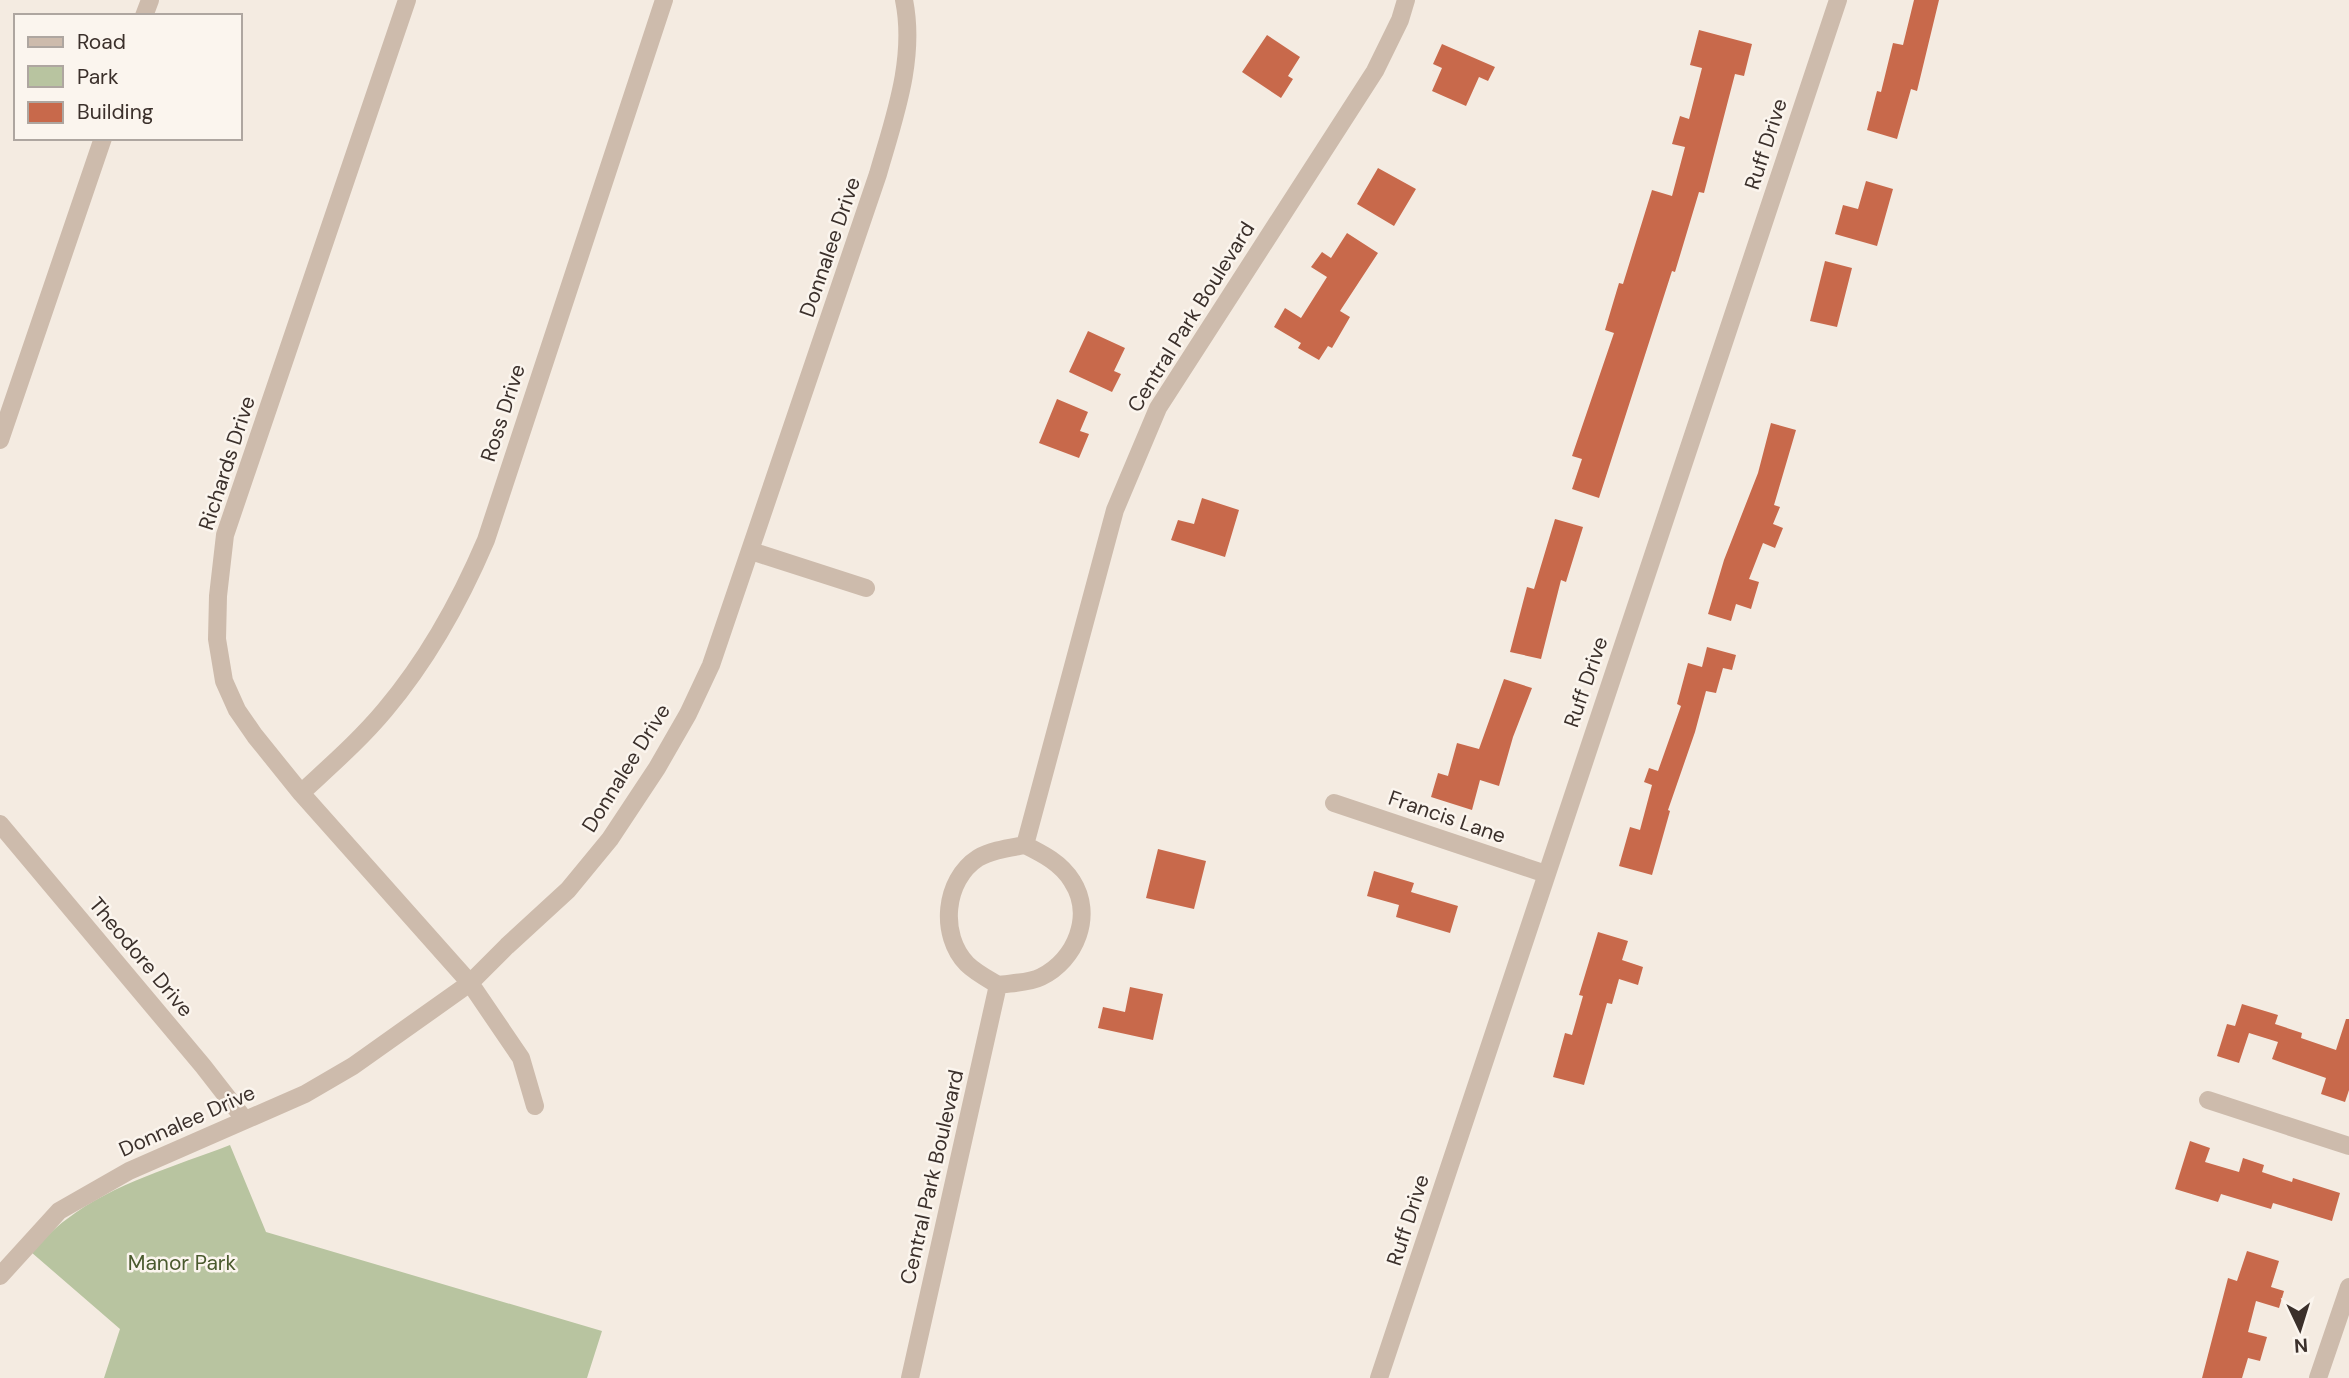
<svg xmlns="http://www.w3.org/2000/svg" width="2349" height="1378" font-family="'DM Sans',sans-serif">
<rect width="100%" height="100%" fill="#f4ebe1"/>
<!-- green -->
<path fill="#b8c4a0" d="M230,1145L266,1232L602,1331L587,1378H104L120,1329L31,1252C43,1241 54,1228 67,1219C114,1183 176,1166 230,1145Z"/>
<!-- building -->
<path fill="#c8694b" d="M1914,0H1939L1917,91L1911,89L1897,139L1867,130L1877,91L1881,92L1893,43L1903,45Z
M1699,30L1752,44L1744,76L1735,74L1704,193L1699,192L1675,272L1672,271L1599,498L1572,489L1582,459L1572,456L1614,333L1605,330L1619,283L1623,284L1652,190L1672,196L1685,147L1672,144L1680,116L1689,119L1702,68L1690,65Z
M1267,35L1300,57L1288,76L1293,79L1281,98L1242,72Z
M1442,44L1495,67L1488,81L1479,77L1466,106L1432,91L1442,68L1433,64Z
M1378,168L1416,189L1394,226L1357,204Z
M1866,181L1893,189L1877,246L1835,234L1843,205L1858,209Z
M1347,233L1378,253L1340,311L1350,317L1332,348L1328,346L1319,360L1298,348L1301,343L1274,327L1285,308L1301,318L1327,277L1311,267L1322,252L1331,258Z
M1825,261L1852,268L1837,327L1810,321Z
M1088,331L1125,348L1114,371L1121,374L1112,392L1069,372Z
M1057,399L1088,412L1080,431L1089,434L1079,458L1039,443Z
M1771,423L1796,430L1774,505L1780,507L1773,524L1783,528L1775,548L1763,543L1749,579L1759,582L1751,609L1736,604L1731,621L1708,614L1724,560L1758,473Z
M1202,498L1239,510L1225,557L1171,540L1178,520L1194,524Z
M1555,519L1583,527L1566,582L1561,580L1541,659L1510,652L1527,587L1534,589Z
M1707,647L1736,655L1732,670L1723,668L1716,693L1706,691L1695,732L1668,810L1670,811L1652,875L1619,866L1630,827L1640,830L1652,785L1644,782L1649,768L1658,771L1681,706L1677,704L1688,663L1702,667Z
M1504,679L1532,688L1513,737L1499,786L1480,780L1472,810L1431,797L1438,773L1448,776L1457,743L1479,749Z
M1158,849L1206,861L1194,909L1146,898Z
M1374,871L1414,883L1411,892L1458,906L1450,933L1396,917L1399,905L1367,896Z
M1598,932L1628,941L1622,960L1643,967L1638,985L1619,979L1612,1004L1607,1003L1584,1085L1553,1077L1565,1033L1572,1035L1583,996L1579,995Z
M1130,987L1163,994L1153,1040L1098,1028L1103,1007L1125,1012Z
M2242,1004L2278,1015L2275,1024L2302,1033L2301,1038L2336,1050L2346,1019H2349V1090L2345,1102L2321,1094L2326,1078L2272,1059L2278,1042L2249,1033L2239,1063L2217,1056L2227,1024L2235,1026Z
M2190,1141L2210,1148L2205,1162L2239,1172L2243,1158L2264,1165L2262,1172L2292,1182L2293,1178L2340,1193L2332,1221L2273,1203L2271,1209L2221,1194L2218,1202L2175,1189Z
M2247,1251L2279,1261L2271,1287L2284,1291L2279,1308L2256,1301L2248,1332L2267,1337L2260,1361L2248,1358L2242,1378H2202L2228,1278L2237,1281Z"/>
<g fill="none" stroke-linecap="round" stroke-linejoin="round">
<!-- street -->
<path stroke="#cdbbac" stroke-width="18" d="M407,0L225,535L218,596L217,639L224,681L237,710L255,736L301,793L470,983L521,1058L535,1106
M144,16L150,0
M0,440L103,138
M751,551L866,588
M301,793C330,766 360,740 385,710C428,659 460,601 486,540L664,0
M1334,803L1546,874
M0,824L203,1066L245,1120
M1025,845L1115,510L1158,408L1375,71L1400,20L1406,0
M1025,845C1043,854 1061,863 1072,881C1094,915 1076,960 1041,977C1029,983 1011,983 998,985C988,979 975,972 967,964C939,935 944,880 978,858C992,850 1009,848 1025,845Z
M2208,1100L2349,1146
M0,1276L59,1211L129,1171L305,1094L353,1066L470,983L507,946L568,890L610,839L657,768L688,714L711,665L878,174C894,118 916,59 904,0
M910,1378L998,985
M1379,1378L1838,0
M2318,1378L2349,1287"/>
</g>
<g text-anchor="middle" stroke-width="5" stroke-linejoin="round" paint-order="stroke">
<!-- street labels -->
<g font-size="21" fill="#3b302b" stroke="#fbf5ee">
<text transform="translate(1766 144) rotate(-72)" y="7">Ruff Drive</text>
<text transform="translate(830 247) rotate(-71)" y="7">Donnalee Drive</text>
<text transform="translate(1191 317) rotate(-58)" y="7">Central Park Boulevard</text>
<text transform="translate(503 413) rotate(-72)" y="7">Ross Drive</text>
<text transform="translate(227 463) rotate(-72)" y="7">Richards Drive</text>
<text transform="translate(1586 682) rotate(-71)" y="7">Ruff Drive</text>
<text transform="translate(626 768) rotate(-58)" y="7">Donnalee Drive</text>
<text transform="translate(1447 817) rotate(19)" y="7">Francis Lane</text>
<text transform="translate(141 957) rotate(50)" y="7">Theodore Drive</text>
<text transform="translate(187 1121) rotate(-24)" y="7">Donnalee Drive</text>
<text transform="translate(932 1177) rotate(-77)" y="7">Central Park Boulevard</text>
<text transform="translate(1408 1220) rotate(-72)" y="7">Ruff Drive</text>
</g>
<!-- park labels -->
<g font-size="21" fill="#4a5a2e" stroke="#fbf5ee">
<text x="182" y="1270">Manor Park</text>
</g>
</g>
<!-- legend -->
<rect x="14" y="14" width="228" height="126" fill="#fbf5ee" stroke="#aea6a0" stroke-width="2"/>
<rect x="28" y="37" width="35" height="10" fill="#cdbbac" stroke="#aea6a0" stroke-width="2"/>
<text x="77" y="49" font-size="21" fill="#3b302b">Road</text>
<rect x="28" y="66" width="35" height="21" fill="#b8c4a0" stroke="#aea6a0" stroke-width="2"/>
<text x="77" y="84" font-size="21" fill="#3b302b">Park</text>
<rect x="28" y="102" width="35" height="21" fill="#c8694b" stroke="#aea6a0" stroke-width="2"/>
<text x="77" y="119" font-size="21" fill="#3b302b">Building</text>
<!-- north arrow -->
<g transform="translate(2300 1329) rotate(176)" stroke="#fbf5ee" stroke-width="5" paint-order="stroke">
<path d="M0-5L12 26L0 18L-12 26Z" fill="#3b302b"/>
<text y="-10" font-size="19" font-weight="bold" text-anchor="middle" fill="#3b302b">N</text>
</g>
</svg>
